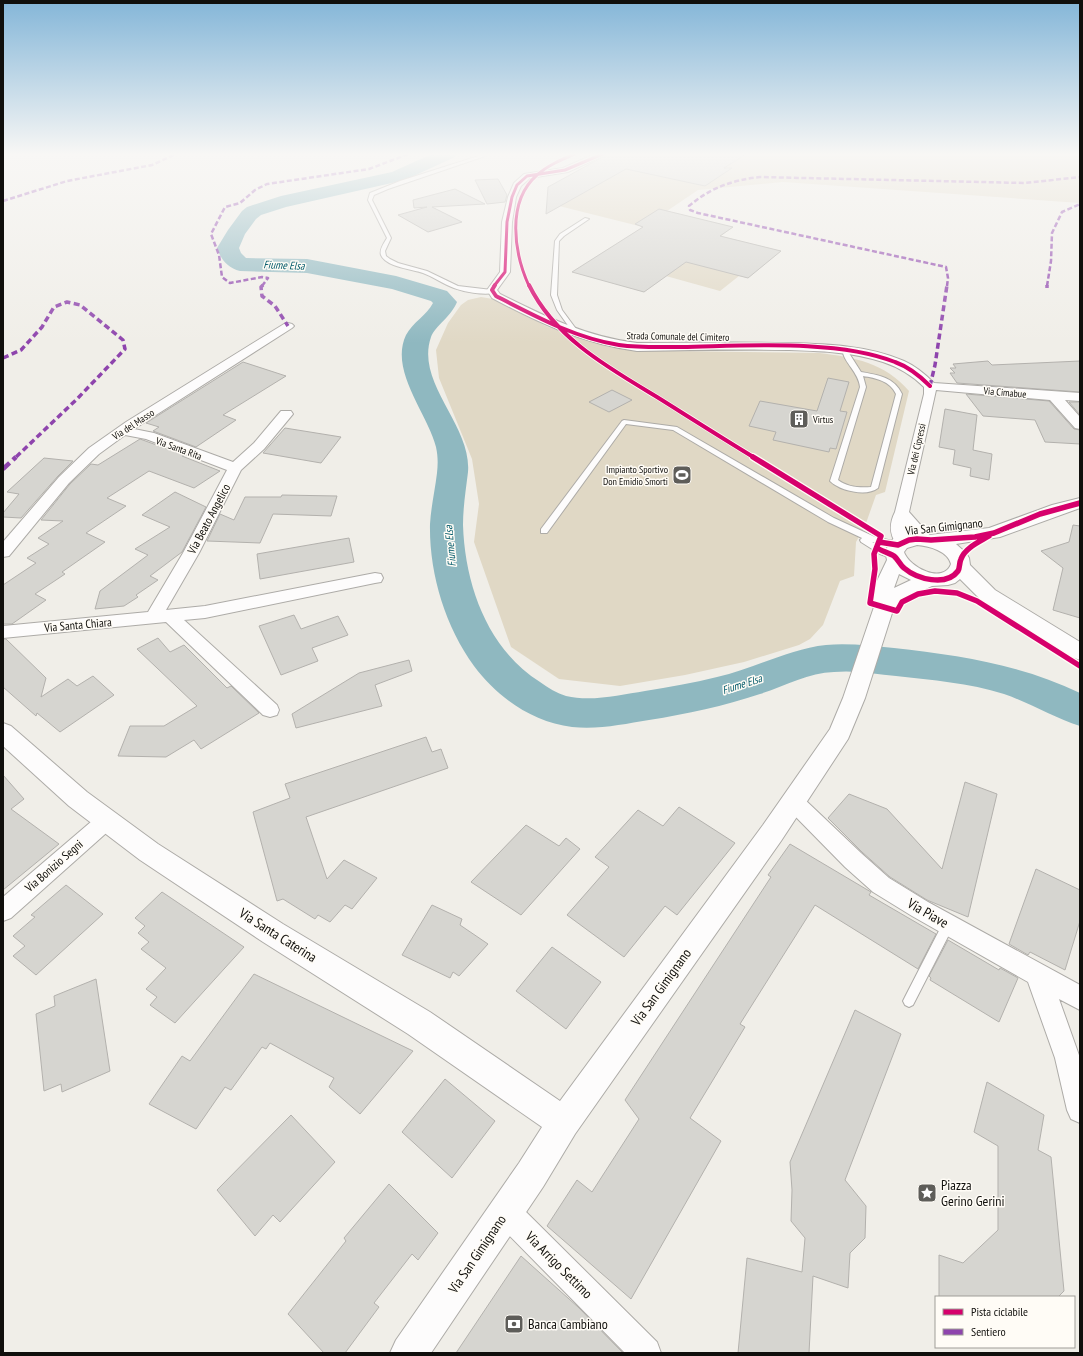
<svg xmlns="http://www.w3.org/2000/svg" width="1083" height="1356" font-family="'PT Sans Narrow',sans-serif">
<rect width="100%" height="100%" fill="#f0eee8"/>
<!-- green -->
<path fill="#e0d8c5" d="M612,153H1080V203L783,182L698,190L667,211L733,227L721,236L781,251L748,278L739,276L720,291L666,276L644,292L572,272L643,227L547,203Z
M481,297L493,299L548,327L609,347L669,351L819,353C854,357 885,363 909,391L885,492L876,495L865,526L856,542L854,576L840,581L823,625L810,639L799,645L744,662L685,675L620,686L559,679L511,647L474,542L479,504L472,459L439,378L436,350L448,323L461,305L468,300Z"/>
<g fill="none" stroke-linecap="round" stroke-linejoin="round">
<!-- river -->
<path fill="#8fb8c0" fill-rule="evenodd" d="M434,153H458L455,157L405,180L286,207L261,215L256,219L245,234L239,248L241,253L246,258L307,259L396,276L447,291L457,302C451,317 435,326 431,337C415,383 472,425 468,472C466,489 463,507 463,525C465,586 488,649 540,682C548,688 557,693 566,696C591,702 620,695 645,691C669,687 693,683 717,677C754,669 788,649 826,645C849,643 872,646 894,648C958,655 1022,665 1080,693V726C1054,718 1030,703 1004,694C969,683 932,680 896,676C876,674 855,670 834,672C808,673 785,686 760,694C724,706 687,714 649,720C624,724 598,730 572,727C532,722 497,697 474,666C445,626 429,573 430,524C431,507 435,490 437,473C438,464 438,456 436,447C428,414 389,371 406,335C413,322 427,315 433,303L431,301L392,289L307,273L240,271C228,268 221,260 217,248L228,230L242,211L247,207L281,196L392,172Z"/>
</g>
<!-- building -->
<path fill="#d6d5d0" stroke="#b3b1ad" d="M610,153H748L724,168H732L705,186L626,169L546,214L548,187Z
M498,179L507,195L505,202L487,204L475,180Z
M455,189L485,204L432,207L462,222L428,232L398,215L427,207L414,208L413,200Z
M659,209L733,227L720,236L781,251L748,278L686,262L644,292L572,272L643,227L635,224Z
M988,361L992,365L1080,361V392L957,383L950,373H955L950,368H956L953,364Z
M243,362L286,376L223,415L236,420L196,447L153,431L159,427L146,423Z
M828,378L849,382L840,411L847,412L836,449L830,448L829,452L773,440L776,432L749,426L760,401L817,411Z
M612,390L632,400L609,412L589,402Z
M966,394L1049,401L1074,429L1080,430V444L1045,442L1035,420L983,416Z
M1069,402H1080V415Z
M945,409L977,415L973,450L992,454L989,480L970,476L971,468L953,464L955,450L939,447Z
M285,428L341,437L321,463L263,453Z
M140,439L184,455L182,456L220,471L194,488L149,471L107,498L126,506L86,533L105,542L62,572L65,574L35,594L46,600L12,624H3V585L36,563L27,558L49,544L38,538L63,521L41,520L70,484L91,464L98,465Z
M44,458L73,461L58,476L21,518L3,517V513L19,494L7,492Z
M175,492L206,507L182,552L150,576L158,580L136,595L138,597L124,606L95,609L100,591L148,555L135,549L170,527L142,515Z
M282,495L337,496L331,516L273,514L260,543L207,541L220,514L234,520L245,497H281Z
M1073,525L1080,526V618L1053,610L1063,568L1041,551L1069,542Z
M349,538L354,562L260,579L257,554Z
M294,615L301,629L338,616L348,635L312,648L318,661L281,675L259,626Z
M158,638L170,652L184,645L227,688L231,686L259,713L201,749L194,740L166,757L118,756L130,726H164L197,706L137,649Z
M3,639H6L46,678L41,697L68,679L77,686L93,676L114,695L60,732L37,713L36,716L3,687Z
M409,660L412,671L375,685L382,706L296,728L292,714L359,673Z
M426,737L432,752L441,749L448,768L306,817L327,879L344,860L377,878L352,909L345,905L330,922L318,915L315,919L283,899L277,901L253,812L290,798L285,784Z
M3,775L24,799L11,809L59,844L3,890Z
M965,782L997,794L968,917L927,900L890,877L862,852L828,818L849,794L887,809L942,869Z
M679,807L735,843L677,915L665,906L624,957L567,915L609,867L595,857L638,810L663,826Z
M526,825L559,846L566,838L580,849L521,915L471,882Z
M790,844L871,892L869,895L936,934L918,969L815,905L740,1024L745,1027L690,1118L721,1141L631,1299L547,1226L577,1180L592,1192L639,1119L625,1100L771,877L768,875Z
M1036,869L1080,890V921L1065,970L1030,952L1028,955L1009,944Z
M66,885L103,914L36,975L13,956L25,946L13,936L35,917L31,915Z
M162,892L244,947L175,1023L150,1005L157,997L146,989L166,968L141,949L149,942L138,933L145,926L135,918Z
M432,905L462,919L460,925L488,944L459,976L453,972L450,978L402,955Z
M948,940L999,970L1000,968L1018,978L999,1022L930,980L931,978L929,976Z
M552,947L601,982L566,1029L516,991Z
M254,974L413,1051L360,1114L329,1087L334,1078L270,1043L266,1049L262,1047L231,1090L225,1087L196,1129L149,1104L182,1056L190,1061Z
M96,979L110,1071L62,1092L61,1084L44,1091L36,1014L55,1006L54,996Z
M855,1010L901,1034L845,1180L866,1206L865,1238L850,1253L848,1288L813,1276L809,1353H738L747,1258L802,1272L805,1238L791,1221L792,1190L790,1162Z
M445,1079L495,1121L452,1178L402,1132Z
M987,1082L1044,1115L1038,1150L1051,1157L1064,1291L1058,1297H939V1255L963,1263L998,1230V1146L974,1132Z
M291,1115L335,1162L280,1222L273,1215L255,1236L217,1190Z
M389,1184L438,1233L418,1260L412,1254L374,1303L379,1307L345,1353H324L288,1314L346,1241L344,1238Z
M521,1256L578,1307L623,1353H456Z"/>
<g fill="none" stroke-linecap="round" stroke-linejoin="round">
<!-- service casing -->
<g stroke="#adaba7" stroke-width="2">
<path id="service" d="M488,153H494L388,189L374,195L372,200L391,238L385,251L386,256L390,259L398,263L427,271L458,286L492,290L495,292L494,293C482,295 465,292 454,288C443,284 434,277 423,273C412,269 386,267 381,255C379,250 384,243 387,238L368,200L370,193L400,181Z
M585,218L589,219L564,236L559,241L557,295L562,310L579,333L576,335L574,334L557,310L551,295L555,241L560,234Z
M843,350H847L861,372C878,375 894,377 902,394L878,488C867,497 840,491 830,481L860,387C859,372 842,361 843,350ZM863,376C876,378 890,381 896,394L871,487C860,488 847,487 838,480L866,387Z
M624,420L677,427L834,518L875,537L901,543L902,545L898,547L872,542L898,556L894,559L880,554L861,542L860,540L862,538L828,522L673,430L626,424L547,533H541V529L622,421Z
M948,920L952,921L954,925L913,1005L909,1007L905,1005L903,1001L905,997L944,921Z"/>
</g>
<!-- minor casing -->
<g stroke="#adaba7" stroke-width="2">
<path id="minor" d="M597,153H609L568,172L530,178L521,186L516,197L512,222L510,272L497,290L500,294C544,316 587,337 637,343C687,343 737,342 787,343C825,344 868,345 904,361C915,366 925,374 934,383L1080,393V401L1065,400L1080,417V429L1075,428L1050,400L936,390L909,512L933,539L930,542C918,546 913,535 905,527L910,542L907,545L902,547L897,545C889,534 889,524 895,512L924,394V387C912,375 898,367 883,362C853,352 820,351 789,350C738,349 688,350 637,351C584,344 539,323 492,298L487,290L500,272L502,222L508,197L514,183L524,174L563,168Z
M288,323L292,324L294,326L292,328L134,429L154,433L233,462L254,443L281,411H291L293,414L264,449L241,470L199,553L166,610L205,606L375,573L381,574L383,578L381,582L375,583L205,618L184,620L277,705L279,710L277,715L270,717L263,715L166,622L3,638V626L148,612L183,553L227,470L146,439L125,435L99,454L69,483L9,556L3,557V542L59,477L89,448L126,422L284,324Z
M794,794L801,796L861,853L889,878L928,902L1080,985V1010L1059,999L1080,1058V1123L1071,1119L1067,1110L1055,1058L1028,982L912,916L873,892L845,867L787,808L784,802L787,796Z
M106,812L113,815L116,821L113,827L11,918L3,921V897L99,815Z
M506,1198L516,1202L657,1342L661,1353H625L496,1222L492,1212L496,1202Z"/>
</g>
<!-- secondary casing -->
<g stroke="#adaba7" stroke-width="2">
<path id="secondary" d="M1080,498V508L1000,537L956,544L966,553L969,558L970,565L995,590L1080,642V660L1072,657L981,600L960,579L955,583L948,585L932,586L911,596L893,610L865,698L848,739L781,841L575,1134L543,1187L431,1353H390L396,1340L519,1163L542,1127L408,1034L263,942L140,860L69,806L3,746V723L11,726L87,792L158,844L283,924L430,1012L560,1101L763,825L830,729L843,698L874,607L873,595L876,583L887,560L885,551L893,539L917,533L929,535L989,528L1052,505ZM917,545C929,546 948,551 951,564C943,585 909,567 904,552L907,548ZM899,574L911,580L894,588Z"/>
</g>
<!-- service -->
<use href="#service" fill="#fdfcfc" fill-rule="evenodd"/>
<!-- minor -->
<use href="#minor" fill="#fdfcfc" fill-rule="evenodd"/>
<!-- secondary -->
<use href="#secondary" fill="#fdfcfc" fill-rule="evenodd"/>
<!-- quiet-far2 -->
<path stroke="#8e44ad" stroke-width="2.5" stroke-dasharray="5 2.5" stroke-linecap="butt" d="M3,201L67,181L152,165L178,153
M262,286L268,278L262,277L230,283L222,277L219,255L211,234L225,207L240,203L255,190L267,184L369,169L411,153
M947,286L948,278L946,267L698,213L690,210L689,206C710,188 732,180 760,177L1025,183L1080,177
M1047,286L1051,261L1052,233L1062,212L1080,204"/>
<!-- quiet-far1 -->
<path stroke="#8e44ad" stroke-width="3.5" stroke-dasharray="6 3.5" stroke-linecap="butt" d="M263,285L261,287L262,296L275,306L288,326
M1047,288V285
M3,358L21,350L42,327L54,307L67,302L80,305L123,340L125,349L77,399L15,458
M930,386L935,365L947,285"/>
<!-- quiet -->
<path stroke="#8e44ad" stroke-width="4.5" stroke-dasharray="9 4.5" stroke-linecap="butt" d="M3,469L16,457"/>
<!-- cycleway-far2 casing -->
<g stroke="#fffcf6" stroke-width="4.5">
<path id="cycleway-far2" d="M494,286L505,272L507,222L512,197L517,185L527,176L565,170L605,153
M529,286C514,253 506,202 537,175C548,165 563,159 577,153"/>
</g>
<!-- cycleway-far1 casing -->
<g stroke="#fffcf6" stroke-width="5.5">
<path id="cycleway-far1" d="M495,285L492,290L496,296C535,316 575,338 619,345C640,348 661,347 682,347C745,346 837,339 895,362C909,367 920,376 930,386
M529,285C555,338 607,367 657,397C689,417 722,438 755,458"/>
</g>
<!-- cycleway casing -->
<g stroke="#fffcf6" stroke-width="8">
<path id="cycleway" d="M753,457L881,536L874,554L875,569L870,603L897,611L902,602L918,594L935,591L957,593L977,601L1080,666
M879,542L898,545L909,540L917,539L931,540L975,537L994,533L1040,514L1080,503
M877,548C882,551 889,553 894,556C898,559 900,565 904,568C917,579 946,587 958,571C960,568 959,563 961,559C965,548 979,542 989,536"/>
</g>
<!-- cycleway-far2 -->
<use href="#cycleway-far2" stroke="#d6006c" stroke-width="3"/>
<!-- cycleway-far1 -->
<use href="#cycleway-far1" stroke="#d6006c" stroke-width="4"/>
<!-- cycleway -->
<use href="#cycleway" stroke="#d6006c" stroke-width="5.5"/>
</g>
<!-- sky -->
<linearGradient id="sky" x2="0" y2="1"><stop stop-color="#84b6d8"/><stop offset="0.45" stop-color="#f8f7f5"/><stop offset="1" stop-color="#f8f7f5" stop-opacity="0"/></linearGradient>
<rect width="1083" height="343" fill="url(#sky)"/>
<!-- icons -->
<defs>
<g id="building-square" transform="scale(1)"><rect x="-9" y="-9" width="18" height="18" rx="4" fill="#5e5d59" stroke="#fffcf6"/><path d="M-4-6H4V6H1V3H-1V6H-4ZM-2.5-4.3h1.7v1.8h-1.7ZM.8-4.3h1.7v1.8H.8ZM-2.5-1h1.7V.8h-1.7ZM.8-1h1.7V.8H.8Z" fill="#fff"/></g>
<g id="stadium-square" transform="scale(1)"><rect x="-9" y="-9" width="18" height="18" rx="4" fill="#5e5d59" stroke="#fffcf6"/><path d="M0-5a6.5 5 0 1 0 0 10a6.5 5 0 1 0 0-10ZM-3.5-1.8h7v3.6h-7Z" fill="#fff"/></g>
<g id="sight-square" transform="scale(1)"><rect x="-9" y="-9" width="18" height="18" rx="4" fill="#5e5d59" stroke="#fffcf6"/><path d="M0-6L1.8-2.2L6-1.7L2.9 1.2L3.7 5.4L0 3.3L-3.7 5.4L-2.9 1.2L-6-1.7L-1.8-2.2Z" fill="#fff"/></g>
<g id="bank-square" transform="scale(1)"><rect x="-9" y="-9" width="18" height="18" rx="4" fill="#5e5d59" stroke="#fffcf6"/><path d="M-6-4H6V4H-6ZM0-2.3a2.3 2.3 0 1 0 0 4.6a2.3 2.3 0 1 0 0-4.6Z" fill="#fff"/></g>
</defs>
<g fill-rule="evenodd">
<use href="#building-square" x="799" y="419"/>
<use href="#stadium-square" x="682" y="475"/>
<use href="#sight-square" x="927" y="1193"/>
<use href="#bank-square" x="514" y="1324"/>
</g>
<g text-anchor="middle" stroke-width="3" stroke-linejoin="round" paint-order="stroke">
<!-- far-street labels -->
<g font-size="10" fill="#100f0c" stroke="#fffcf6">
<text transform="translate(678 336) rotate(1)" y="4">Strada Comunale del Cimitero</text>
<text transform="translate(1005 392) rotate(5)" y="4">Via Cimabue</text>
<text transform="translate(133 424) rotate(-33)" y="4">Via del Masso</text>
<text transform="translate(179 448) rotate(20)" y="4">Via Santa Rita</text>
<text transform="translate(916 449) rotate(-77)" y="4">Via dei Cipressi</text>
</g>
<!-- far-poi labels -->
<g font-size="10" fill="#100f0c" stroke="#fffcf6" text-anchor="start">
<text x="813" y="423">Virtus</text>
<text x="668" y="473" text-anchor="end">Impianto Sportivo<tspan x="668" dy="12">Don Emidio Smorti</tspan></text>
</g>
<!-- far-water labels -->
<g font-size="11" font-style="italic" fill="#015969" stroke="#fffcf6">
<text transform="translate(284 265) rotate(2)" y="4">Fiume Elsa</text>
<text transform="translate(450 546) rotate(-95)" y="4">Fiume Elsa</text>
<text transform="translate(742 684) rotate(-18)" y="4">Fiume Elsa</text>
</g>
<!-- street labels -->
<g font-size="12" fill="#100f0c" stroke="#fffcf6">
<text transform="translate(209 519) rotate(-62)" y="4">Via Beato Angelico</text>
<text transform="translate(944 527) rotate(-6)" y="4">Via San Gimignano</text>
<text transform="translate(78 625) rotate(-5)" y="4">Via Santa Chiara</text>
<text transform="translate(54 866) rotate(-41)" y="4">Via Bonizio Segni</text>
</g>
<!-- near-street labels -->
<g font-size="14" fill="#100f0c" stroke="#fffcf6">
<text transform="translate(928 913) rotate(30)" y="5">Via Piave</text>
<text transform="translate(278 935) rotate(32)" y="5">Via Santa Caterina</text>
<text transform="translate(661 987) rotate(-54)" y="5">Via San Gimignano</text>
<text transform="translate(477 1254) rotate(-56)" y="5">Via San Gimignano</text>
<text transform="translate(559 1265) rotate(45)" y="5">Via Arrigo Settimo</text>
</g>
<!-- near-poi labels -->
<g font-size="14" fill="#100f0c" stroke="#fffcf6" text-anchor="start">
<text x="941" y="1190">Piazza<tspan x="941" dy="16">Gerino Gerini</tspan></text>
<text x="528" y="1329">Banca Cambiano</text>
</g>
</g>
<!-- border -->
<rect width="1083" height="1356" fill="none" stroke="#100f0c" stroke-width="8"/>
<!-- legend -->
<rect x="935" y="1296" width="140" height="52" fill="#fffcf6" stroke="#9f9d98"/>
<rect x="943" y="1309" width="20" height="6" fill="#d6006c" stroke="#9f9d98"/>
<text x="971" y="1316" font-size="12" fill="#100f0c">Pista ciclabile</text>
<rect x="943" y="1329" width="20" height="6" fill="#8e44ad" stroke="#9f9d98"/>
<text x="971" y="1336" font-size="12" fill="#100f0c">Sentiero</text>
</svg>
